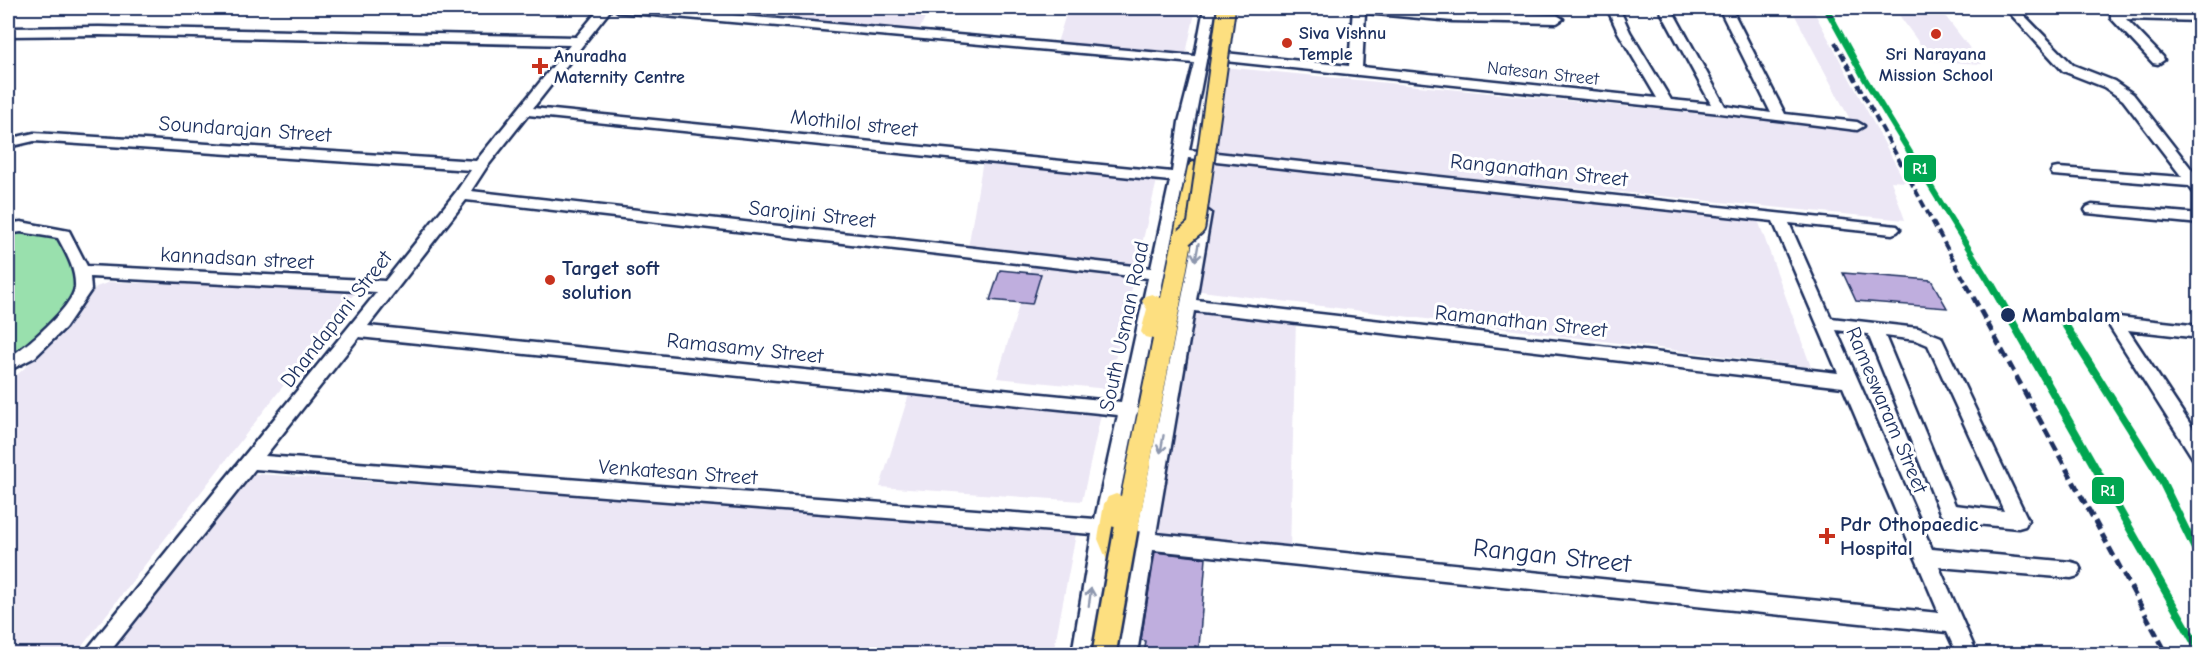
<svg xmlns="http://www.w3.org/2000/svg" width="2207" height="662" font-family="'Comic Neue',sans-serif">
<rect width="100%" height="100%" fill="#fff"/>
<filter id="ink" filterUnits="userSpaceOnUse"><feTurbulence type="fractalNoise" baseFrequency=".0167" numOctaves="2"/><feDisplacementMap in="SourceGraphic" scale="12" xChannelSelector="R" yChannelSelector="G"/><feConvolveMatrix kernelMatrix="1 2 1 2 8 2 1 2 1" color-interpolation-filters="sRGB"/></filter>
<g filter="url(#ink)">
<!-- built -->
<path fill="#ece7f5" d="M788,8H929L919,31L784,18Z
M1068,8H1196L1185,58L1056,46Z
M1791,8H1812L1905,182L1891,181L1905,220L1209,152L1224,67L1855,129Z
M1894,8H1939L1982,64L1932,61Z
M1209,159L1758,220L1811,367L1193,290Z
M983,160L1158,176L1137,265L968,248Z
M1032,263L1135,276L1108,389L997,378Z
M110,282L358,289L76,654H8V383L58,338L96,287Z
M1193,305L1296,319L1290,551L1153,540Z
M909,394L1102,410L1082,501L880,487Z
M244,473L1077,529L1053,654H109Z"/>
<!-- green -->
<path fill="#99e0ad" stroke="#5a8886" stroke-width="1.5" d="M20,230L61,237L79,272V290L56,323L27,350L8,362V231Z"/>
<!-- building -->
<path fill="#bfaede" stroke="#1b2f5e" stroke-width="1.5" d="M1000,270L1041,274L1032,304L990,300Z
M1843,273L1931,280L1947,308L1856,301Z
M1155,552L1206,558L1199,647L1195,646V654H1144L1146,641L1141,640Z"/>
<g fill="none" stroke-linecap="round" stroke-linejoin="round">
<!-- minor casing -->
<g stroke="#1b2f5e" stroke-width="5">
<path id="minor" d="M600,8H612L533,108L1172,172L1179,122L1194,63L619,12L613,8H654L1195,56L1204,8H1216L1189,150L1897,226L1900,229L1897,232L1892,234L1789,223L1831,318L1918,328L1941,337L2028,520L2025,526L2018,528L1955,522L1941,515L1868,334L1836,330L1932,549L2071,562L2078,564L2081,570L2078,576L2071,578L1939,567L1977,654H1957L1947,632L1153,550L1137,654H1117L1126,590L1199,210L1204,208L1211,213L1196,300L1838,373L1773,221L1188,158L1137,407L1139,410L1136,415L1113,527L1092,654H1072L1092,534L255,469L108,654H86L89,647L377,292L90,277L91,290L65,328L35,357L8,371V358C25,348 73,307 75,287C76,269 66,253 58,238L21,232L8,234V224L21,222L69,231L87,266L385,281L456,192L471,170L34,141L8,147V139L34,133L476,161L570,45L99,35L8,36V28L99,27L576,37ZM528,115L1170,181L1151,268L471,191L486,168ZM466,200L1148,278L1121,402L368,326ZM1194,311L1843,387L1939,613L1156,534ZM1885,336L1916,340L1928,345L2004,511L1955,505ZM359,337L1118,415L1095,519L265,456Z
M1353,8L1557,15L1563,19L1557,23L1452,21L1365,13L1362,67L1657,98L1618,32L1607,8H1619L1630,32L1671,100L1711,104L1659,8H1671L1725,106L1771,113L1719,8H1731L1785,114L1857,122L1864,126L1857,130L1720,113L1225,61L1219,57L1225,53L1349,66Z
M2005,8H2017L2073,65L2114,81L2133,94L2200,180V195L2195,194L2189,186L2053,175L2051,172L2053,169L2058,168L2182,177L2123,100L2104,87L2063,71Z
M2115,11L2200,13V21L2126,19L2163,57L2164,60L2158,64L2153,63L2111,18V12Z
M2092,205L2200,214V224L2087,213L2085,210L2087,207Z
M2118,317L2200,326V338L2128,330L2200,439V462L2194,460L2110,327L2112,319Z"/>
</g>
<!-- major casing -->
<g stroke="#1b2f5e" stroke-width="5">
<path id="major" d="M1197,161L1203,163L1206,167L1138,529L1135,536L1122,539L1133,563L1129,570L1120,574L1111,570L1098,539L1104,504L1108,497L1116,494L1121,496L1153,339L1145,337L1141,332L1147,309L1142,301L1145,296L1152,294L1161,298L1188,167L1191,163Z"/>
</g>
<!-- minor -->
<use href="#minor" fill="#fff" fill-rule="evenodd"/>
<!-- major -->
<use href="#major" fill="#fddf80" fill-rule="evenodd"/>
<!-- rail-far1 -->
<path stroke="#1b2f5e" stroke-width="4" stroke-dasharray="8 4" stroke-linecap="butt" d="M1826,8L1865,79L1991,285
M1835,42L1967,285"/>
<!-- rail -->
<path stroke="#1b2f5e" stroke-width="5" stroke-dasharray="10 5" stroke-linecap="butt" d="M1966,284L2167,654
M1991,284L2200,652"/>
<!-- major-bridge-far1 casing -->
<g stroke="#1b2f5e" stroke-width="21" stroke-linecap="butt">
<path id="major-bridge-far1" d="M1184,237L1196,227L1226,11"/>
</g>
<!-- major-bridge casing -->
<g stroke="#1b2f5e" stroke-width="28" stroke-linecap="butt">
<path id="major-bridge" d="M1104,654L1126,529"/>
</g>
<!-- major-bridge-far1 -->
<use href="#major-bridge-far1" stroke="#fddf80" stroke-width="17"/>
<!-- major-bridge -->
<use href="#major-bridge" stroke="#fddf80" stroke-width="23"/>
<!-- rail-1-far1 casing -->
<g stroke="#fff" stroke-width="10">
<path id="rail-1-far1" d="M1826,8L1865,79L1991,285"/>
</g>
<!-- rail-1 casing -->
<g stroke="#fff" stroke-width="13">
<path id="rail-1" d="M1991,284L2200,652
M2064,323L2158,473L2200,559"/>
</g>
<!-- rail-1-far1 -->
<use href="#rail-1-far1" stroke="#00a651" stroke-width="6"/>
<!-- rail-1 -->
<use href="#rail-1" stroke="#00a651" stroke-width="8"/>
</g>
<!-- one-way arrows -->
<defs><path id="oneway-shaft" d="M-6 0H5M1.5-3L5.5 0L1.5 3" fill="none" stroke-width="1.6" stroke-linecap="round" stroke-linejoin="round" transform="scale(1.5)"/></defs>
<g stroke="#8d97ae">
<use href="#oneway-shaft" transform="translate(1197 252) rotate(100)"/>
<use href="#oneway-shaft" transform="translate(1162 444) rotate(100)"/>
<use href="#oneway-shaft" transform="translate(1090 597) rotate(-82)"/>
</g>
</g>
<!-- markers -->
<g fill="#c8321e" stroke="#fff" stroke-width="2">
<circle cx="1936" cy="34" r="6"/>
<circle cx="1287" cy="43" r="6"/>
<path d="M537 57h6v6h6v6h-6v6h-6v-6h-6v-6h6z"/>
<circle cx="550" cy="280" r="6"/>
<path d="M1824 527h6v6h6v6h-6v6h-6v-6h-6v-6h6z"/>
</g>
<circle fill="#1b2f5e" stroke="#fff" stroke-width="2" cx="2008" cy="315" r="8"/>
<g text-anchor="middle" stroke-width="6" stroke-linejoin="round" paint-order="stroke">
<!-- far-poi labels -->
<g font-size="18" font-weight="bold" fill="#1b2f5e" stroke="#fff" text-anchor="start">
<text x="1299" y="39">Siva Vishnu<tspan x="1299" dy="21">Temple</tspan></text>
<text x="1936" y="60" text-anchor="middle">Sri Narayana<tspan x="1936" dy="21">Mission School</tspan></text>
<text x="554" y="62">Anuradha<tspan x="554" dy="21">Maternity Centre</tspan></text>
</g>
<!-- far-street labels -->
<g font-size="18" fill="#1b2f5e" stroke="#fff">
<text transform="translate(1543 73) rotate(6)" y="6">Natesan Street</text>
</g>
<!-- street labels -->
<g font-size="21" fill="#1b2f5e" stroke="#fff">
<text transform="translate(854 123) rotate(6)" y="7">Mothilol street</text>
<text transform="translate(245 129) rotate(4)" y="7">Soundarajan Street</text>
<text transform="translate(1539 170) rotate(6)" y="7">Ranganathan Street</text>
<text transform="translate(812 214) rotate(6)" y="7">Sarojini Street</text>
<text transform="translate(237 258) rotate(3)" y="7">kannadsan street</text>
<text transform="translate(336 319) rotate(-52)" y="7">Dhandapani Street</text>
<text transform="translate(1521 321) rotate(6)" y="7">Ramanathan Street</text>
<text transform="translate(1124 326) rotate(-78)" y="7">South Usman Road</text>
<text transform="translate(745 348) rotate(6)" y="7">Ramasamy Street</text>
<text transform="translate(1887 410) rotate(67)" y="7">Rameswaram Street</text>
<text transform="translate(678 472) rotate(4)" y="7">Venkatesan Street</text>
</g>
<!-- poi labels -->
<g font-size="21" font-weight="bold" fill="#1b2f5e" stroke="#fff" text-anchor="start">
<text x="562" y="275">Target soft<tspan x="562" dy="24">solution</tspan></text>
<text x="1840" y="531">Pdr Othopaedic<tspan x="1840" dy="24">Hospital</tspan></text>
</g>
<!-- stop labels -->
<g font-size="21" font-weight="bold" fill="#1b2f5e" stroke="#fff" text-anchor="start">
<text x="2022" y="322">Mambalam</text>
</g>
<!-- near-street labels -->
<g font-size="26" fill="#1b2f5e" stroke="#fff">
<text transform="translate(1552 555) rotate(6)" y="9">Rangan Street</text>
</g>
</g>
<g stroke="#fff" stroke-width="2">
<rect x="1903" y="154" width="34" height="29" rx="6" fill="#00a651"/>
<rect x="2091" y="476" width="34" height="29" rx="6" fill="#00a651"/>
</g>
<g font-size="16" text-anchor="middle" font-weight="bold" fill="#fff">
<text x="1920" y="174">R1</text>
<text x="2108" y="496">R1</text>
</g>
<!-- margin -->
<rect width="2207" height="662" fill="none" stroke="#fff" stroke-width="30"/>
<rect x="15" y="15" width="2177" height="632" fill="none" stroke="#1b2f5e" stroke-width="2" filter="url(#ink)"/>
</svg>
